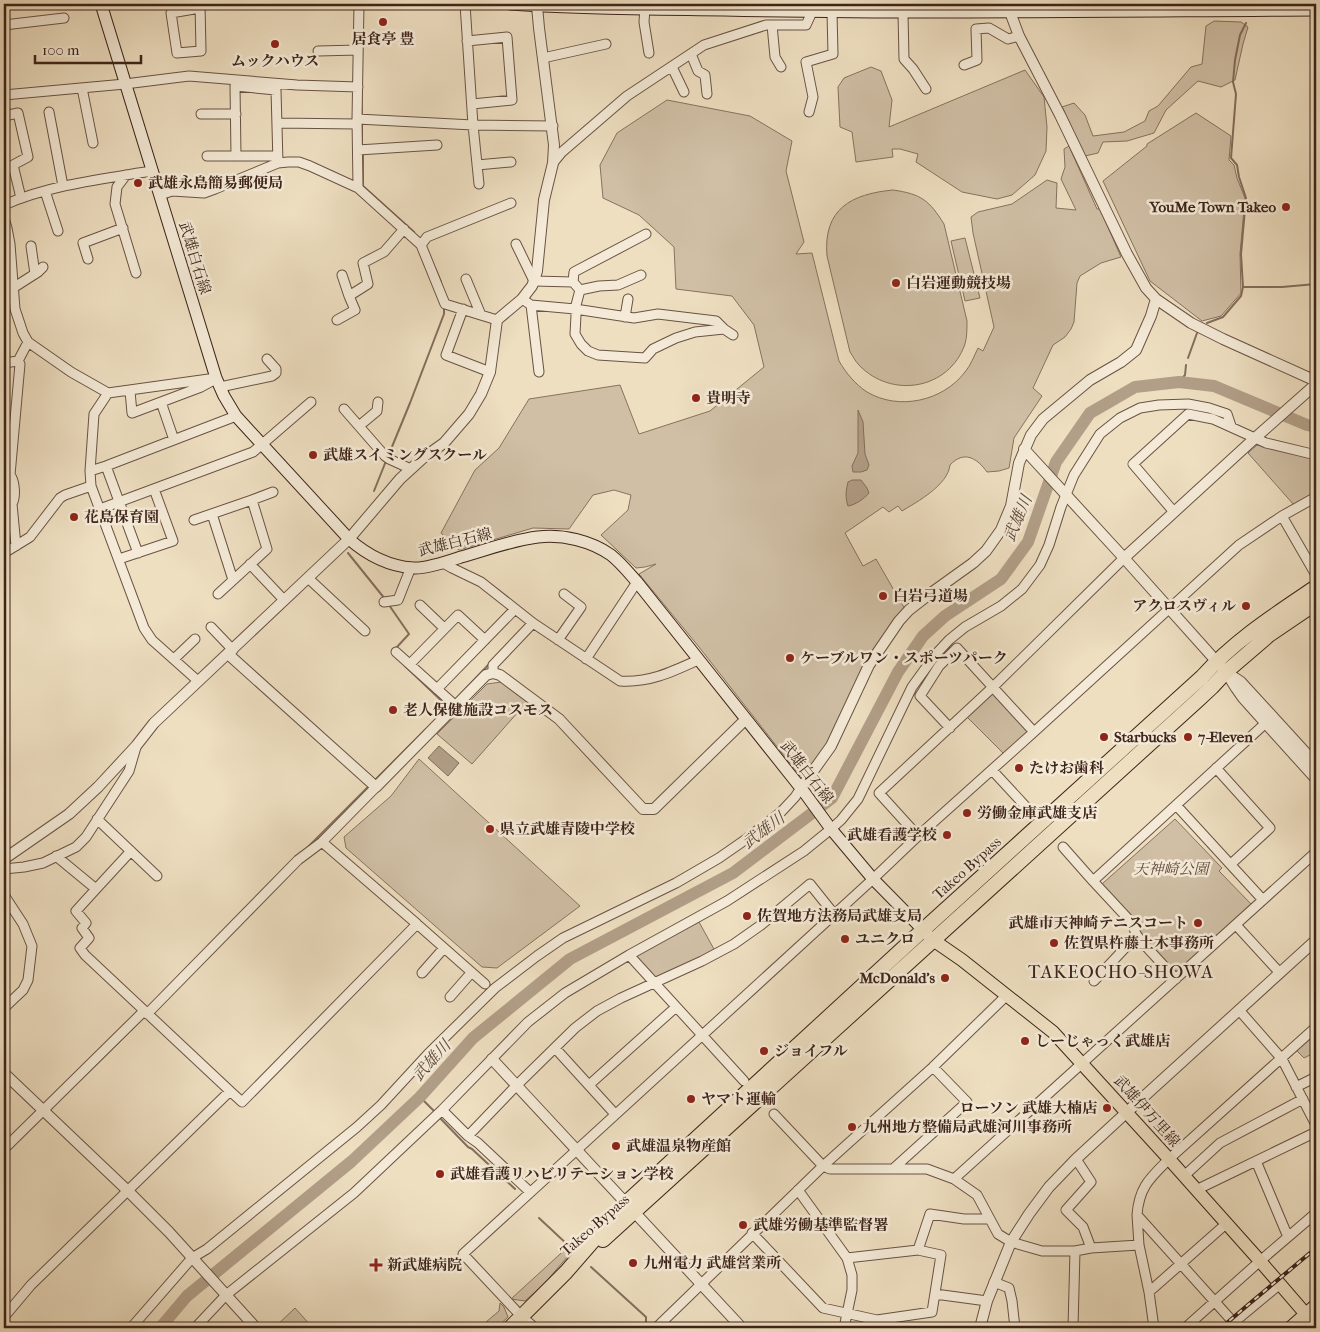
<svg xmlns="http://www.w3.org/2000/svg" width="1320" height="1332" font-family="'IM FELL French Canon','Noto Serif JP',serif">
<rect width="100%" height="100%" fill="#eedfc1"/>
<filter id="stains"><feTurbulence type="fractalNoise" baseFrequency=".004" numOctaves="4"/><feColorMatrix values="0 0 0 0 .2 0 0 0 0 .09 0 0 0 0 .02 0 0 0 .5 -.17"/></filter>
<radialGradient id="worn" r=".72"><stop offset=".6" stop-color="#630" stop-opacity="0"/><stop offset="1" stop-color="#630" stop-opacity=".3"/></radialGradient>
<!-- green -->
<path fill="#d0bfa5" stroke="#867260" d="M1214,21L1241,22L1248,27L1243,44L1235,80L1221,87L1198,81L1166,110L1154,133L1127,141L1103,142L1098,153L1085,156L1062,107L1074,103L1085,115L1093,136L1124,132L1145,121L1149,111L1158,106L1191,67L1202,64L1206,26Z
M871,67L881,71L892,100L889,127L1025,70L1044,97L1047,127L1046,151L1035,175L1012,195L997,199L962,192L916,162L918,154L900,149H892L893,157L856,162L852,132L840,127L838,87L844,78Z
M667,100L750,116L792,141L786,171L804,242L796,254L812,253L839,361C846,373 855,384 867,392C899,411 943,401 965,372C971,365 974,356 978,348L983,351L994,327L973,233L971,217L978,212L1012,204L1047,180L1057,183L1056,208L1076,210L1061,179L1065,167L1064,149L1069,146L1097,209H1100L1121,257L1101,263L1080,276L1077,283L1074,322L1071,329L1065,337L1053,345L1033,388L1042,396L1014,438L1009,468L999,471L987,472C977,458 964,450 950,465C948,485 917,502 902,511L898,506L889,512L883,507L845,533L863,566L876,559L906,611L828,743L805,775L800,776L699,647L639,574L656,564L645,567L636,568L601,535L628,510L631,495L614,490L593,495L569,529L533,528L459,550L441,533L475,470L499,448L529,399L620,385L639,434L710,411L764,367L754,325L732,296L676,289L674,247L639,215L603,198L600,165L617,133Z
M1196,113L1231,136L1229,160L1234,165L1237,178L1245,198L1240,254L1241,293L1221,316L1202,321L1150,281L1103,181L1147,146V144Z
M893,190C921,194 929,200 944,224L967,321C967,329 967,337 965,344C949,390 891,399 859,365C855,361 853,356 850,352L827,256C823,209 851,194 893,190Z
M965,238L980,298L965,301L951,241Z
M1257,445L1316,459V493L1294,505L1248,453Z
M501,682L527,702L472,764L437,734L487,684Z
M993,693L1029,732L1004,754L967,717Z
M419,759L580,906L497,968L482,967L346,848L344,837L391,796Z
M1175,819L1222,868L1219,871L1252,905L1176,975L1139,934L1133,919L1102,884Z
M699,922L715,951L654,979L636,959L637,955Z
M1316,1031V1052L1304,1058L1296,1050Z
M571,1244L575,1248L543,1285L525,1301L511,1299Z
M500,1303L504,1307L508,1317L496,1328H479L499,1311Z
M295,1308L313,1328H273L275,1327Z"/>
<!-- water -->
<path fill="#b29f88" stroke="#836e5c" d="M858,410L863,422L865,454L869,465L867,470L861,472H853L852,466L858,453Z
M852,480H861L867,488L869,493C864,499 855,505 848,506C845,497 846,490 848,482Z
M439,746L459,763L448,776L428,758Z"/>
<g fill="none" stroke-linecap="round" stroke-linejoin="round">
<!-- stream -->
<path stroke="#836e5c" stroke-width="2" d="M361,90L362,117
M362,122V147
M363,152V186L414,232
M435,268L441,282
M1244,287H1282L1316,284
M1207,323L1223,317L1241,296L1243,287L1241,254L1246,198L1239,177L1237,165L1231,158L1236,94L1233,82L1235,60L1240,35L1246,23
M1188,358L1197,333
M1179,382L1185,375L1186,365
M389,454L410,403L444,314V307
M374,491L386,461
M348,553L385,599
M389,605L409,634L396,648
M405,666L448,707
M459,696L490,663
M374,781L426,729
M306,849L368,787
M81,1079L144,1017
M420,1097L436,1113
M439,1117L468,1147L472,1149L515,1189
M539,1218L569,1246
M591,1267L646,1317V1325L644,1328"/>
<!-- river -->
<path stroke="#b29f88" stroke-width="12" d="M160,1328L187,1296L352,1161L420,1097L473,1038L570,959L733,873L832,798L898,672L923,636L945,616L1001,579L1028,542L1056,462L1090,413L1135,387L1179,382L1214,386L1307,425L1316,427"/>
<!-- minor casing -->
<g stroke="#695344" stroke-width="11">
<path id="minor" d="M359,4L357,119L473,125L553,126
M465,4L473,125L479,184
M200,8L171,13L177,53L201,51L200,4
M645,8L644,22L649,53
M903,13L904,59L913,69L926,89
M4,25L64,18
M772,25L775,57L781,67
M467,41L507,37L512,100L472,104
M318,51L358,50
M691,54L698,71L705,75L707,94
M543,58L606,44
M964,65L977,60L976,29L989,28L1008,39L1019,36
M672,67L684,92
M82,88L93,143
M4,95L125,84L189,76L297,85L358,87
M49,112L63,186
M809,112L813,97L806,62L833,54L832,12
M201,114H236
M4,116L18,113L28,157L13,165L21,198
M357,119L358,188
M277,123L357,124
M358,150L437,145
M207,156H277
M236,156L235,86L276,90L278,163
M553,163L562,152L627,96L704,45L766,25H806L812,12L813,4
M477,165L511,162
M126,175L117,187L115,204L136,273
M45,191L58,231
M160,195L172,191L204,193L215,189L278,163L288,162H299L310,166L358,188L421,245L445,304L497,320
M4,205C50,185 102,179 151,171
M4,218L7,228L10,244L15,309L23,333L28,342L71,372L108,393L216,378
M516,244L534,281L573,282L574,272L646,234
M421,245L427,237L511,203
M31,246L35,274
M88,259L83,243L123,228
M342,275L349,296
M466,279L481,315
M573,282L580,290L575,309L576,315L575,334L581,344L588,351L598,355L645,358L653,349L676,338L695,332L724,329
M13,288L38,272L43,267
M580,290L599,286L618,285L641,275
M522,299L531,305L575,309L634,318L658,314L716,321L724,329L733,335
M531,305L539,372
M463,309L446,355L490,372
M625,317L628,299
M337,320L355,310L349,296L368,284L363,263L384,252L404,229
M4,363L18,361L28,342
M220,387L272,376L276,373V369L267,359
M130,391L132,413L201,387L214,380
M108,393L94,414L90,471L91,486L144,628L152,640L198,681
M161,402L174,440
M344,409L385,456L389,459L411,469
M359,426L377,411L378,402
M106,466L138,553
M90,471L106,466L236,416
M100,509L253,452L311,402
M1174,512L1133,464L1188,414L1213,419L1266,443L1316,455
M212,514L233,580
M1282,516L1316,575
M194,520L252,500
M16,546L12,504C16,497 15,481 10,475L20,364L18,361
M4,553L30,537L60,498L65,495L91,486
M119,559L173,541L154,489
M443,563L452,568L481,582L533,623L620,681C649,683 672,672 698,660
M250,564L284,600
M308,578L365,631
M218,594L267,549L252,500L273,492
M384,602L398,600L411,567
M420,605L444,628
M211,627L233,650
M558,640L581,607L564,594
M396,652L456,706
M174,659L195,639
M586,659L637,582
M410,664L458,615L485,640
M493,673V665L533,623
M437,689L515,609
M950,728L920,696L939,666L957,648L1034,732
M1216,768L1270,828L1231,864
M992,770L1028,809
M1176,805L1263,900
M97,819L157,876
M918,836L879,793L993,687L1124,558
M1063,847L1093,881
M56,856L96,889L131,851
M4,869L24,867L43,863L76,847L86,837L129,771L136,747
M96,889L76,911L86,923L82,928L89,938L80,948L85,955L230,1091
M4,895L23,924L32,946L28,980L23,990L4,1008
M417,924L485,984
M1236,925L1280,973
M629,955L744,1081
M422,973L444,948
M1176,979L1141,941L1136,934L1132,923L1093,881L1269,720
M1094,981L1125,948L1132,944L1141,941
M450,997L471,973
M1239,1010L1282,1059L1316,1125
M147,1014L298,860L322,842L376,787
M555,1048L615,1114
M589,1085L676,1007
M1296,1087L1316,1077
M442,1110L468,1136
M774,1114L823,1166L830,1169H927L954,1179L977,1195L998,1234L1011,1242L1042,1251H1075L1091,1248L1083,1227L1066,1210L1091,1182L1076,1159
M4,1149L144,1011
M1256,1161L1288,1237
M894,1168L967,1102L933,1067
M1184,1176L1220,1143L1303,1099
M954,1179L1316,852
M798,1190L847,1258L852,1275V1290L844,1328
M1196,1190L1316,1132
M530,1192L478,1143L468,1136L517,1085L575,1028L597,1011L621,998L702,961L734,944L761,925L810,884L834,914
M752,1233L823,1308L877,1320L932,1312L941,1255L918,1250L847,1258
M1139,1245L1149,1292L1154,1328
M1091,1248L1139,1245L1137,1215
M918,1250L930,1214L964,1219H989
M994,1282L1009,1288L1012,1301L1015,1328
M1149,1292L1227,1223
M935,1294L987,1301
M4,1317L31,1285L230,1091L242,1102L417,924L322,842
M131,1328L192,1258L207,1249L357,1127L381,1105L428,1054L495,988L537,956L563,938L676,883L719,858L742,842L781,812L795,797L801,788
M195,1328L226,1295L354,1193L442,1110L528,1022L565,993L629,955L727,901L804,851L831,829L841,820L858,799L912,687L936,654L949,640L965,627L1001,606L1022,589L1040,565L1049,545L1061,507L1074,475L1100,434L1120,418L1140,408L1159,405L1188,404L1209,408L1227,414L1231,426
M535,1328L522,1317L463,1254L873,879L918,836L1034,732L1239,545L1282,516L1316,497
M656,1328L823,1166L933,1067L1006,996
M1073,1328L1075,1251
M1185,1328L1260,1261L1316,1213
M1227,1328L1280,1284
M1238,1328L1234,1323L1137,1215C1139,1187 1150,1178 1169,1159L1316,1027"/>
</g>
<!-- tertiary casing -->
<g stroke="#695344" stroke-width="12">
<path id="tertiary" d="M1156,299L1191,323L1223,339L1316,381
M1024,449L1124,558L1226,672L1236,688L1243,698L1316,779
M1124,558L1255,438L1316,384
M228,654L376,787L486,675L493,673L500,675L559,719L643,809H654L746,719
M1229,674L1241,682L1316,764
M801,788L831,746L869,665L899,621L909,610L927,596L973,563L986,551L1001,530L1011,506L1019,463L1031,435L1043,419L1090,380L1121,362L1136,350L1151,316L1156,299L1146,288L1127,254L1060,115L1019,36L1010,12
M4,859L69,814L98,787L136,746L154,723L349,539L400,479L423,458L444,443L469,414L481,394L490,372L497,320L522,299L532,286L534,281L537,271L544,200L553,163L554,145L539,28L537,6
M492,1059L742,1328
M4,1073L128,1191L169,1232L256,1328
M980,1328L987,1301L1011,1242L1029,1214L1049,1187L1076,1159L1127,1112L1316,940"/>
</g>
<!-- secondary casing -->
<g stroke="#3d241a" stroke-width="13">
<path id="secondary" d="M101,4L216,378L224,396L236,416L349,539C367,555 388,566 413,568C426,569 449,561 461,557C486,550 512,540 538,537C563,534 591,541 611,555C621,563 629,573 637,582L804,792L831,829L873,879L933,940
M510,4C581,9 653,9 724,10C922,14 1119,11 1316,10"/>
</g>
<!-- primary casing -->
<g stroke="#3d241a" stroke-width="14">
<path id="primary" d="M933,940L962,960L1053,1032L1169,1159L1260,1261L1316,1326
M1290,1328L1316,1305"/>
</g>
<!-- trunk casing -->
<g stroke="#3d241a" stroke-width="16">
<path id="trunk" d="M603,1240L1198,700L1212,687L1226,672L1269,635L1316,603
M510,1328L566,1272L626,1203L923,930L1202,677C1235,640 1276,614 1316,587"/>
</g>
<!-- minor -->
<use href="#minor" stroke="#f4ead7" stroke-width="9"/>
<!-- tertiary -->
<use href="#tertiary" stroke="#f4ead7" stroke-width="10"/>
<!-- secondary -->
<use href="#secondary" stroke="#f4ead7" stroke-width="11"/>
<!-- primary -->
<use href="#primary" stroke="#eedfc1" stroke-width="12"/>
<!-- trunk -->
<use href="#trunk" stroke="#eedfc1" stroke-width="14"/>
<!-- rail casing -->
<g stroke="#3d241a" stroke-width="4">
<path id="rail" d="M1221,1328L1249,1304L1316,1248"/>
</g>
<!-- rail -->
<use href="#rail" stroke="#f4ead7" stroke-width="2" stroke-dasharray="5.5" stroke-linecap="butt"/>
</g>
<!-- markers -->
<g fill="#8f2418" stroke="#f4ead7" stroke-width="2">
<circle cx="383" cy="22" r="5"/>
<circle cx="275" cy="44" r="5"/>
<circle cx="138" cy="183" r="5"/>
<circle cx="1286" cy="207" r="5"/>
<circle cx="896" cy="283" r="5"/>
<circle cx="696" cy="398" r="5"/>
<circle cx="313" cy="455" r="5"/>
<circle cx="74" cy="517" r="5"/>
<circle cx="883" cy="596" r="5"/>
<circle cx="1246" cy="606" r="5"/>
<circle cx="790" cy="658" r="5"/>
<circle cx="393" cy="710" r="5"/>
<circle cx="1104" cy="737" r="5"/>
<circle cx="1188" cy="737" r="5"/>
<circle cx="1019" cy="768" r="5"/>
<circle cx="967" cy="813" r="5"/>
<circle cx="490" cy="829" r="5"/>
<circle cx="947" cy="835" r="5"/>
<circle cx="747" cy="916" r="5"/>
<circle cx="1198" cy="923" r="5"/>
<circle cx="845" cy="939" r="5"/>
<circle cx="1054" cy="943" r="5"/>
<circle cx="945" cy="978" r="5"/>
<circle cx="1025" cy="1041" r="5"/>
<circle cx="764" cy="1051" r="5"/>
<circle cx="691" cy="1099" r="5"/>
<circle cx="1107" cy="1108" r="5"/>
<circle cx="852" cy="1127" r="5"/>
<circle cx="616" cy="1146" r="5"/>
<circle cx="440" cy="1174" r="5"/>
<circle cx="743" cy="1225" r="5"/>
<circle cx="633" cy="1263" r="5"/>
<path d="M373.5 1257.5h5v5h5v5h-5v5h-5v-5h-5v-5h5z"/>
</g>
<g text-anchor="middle" stroke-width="5" stroke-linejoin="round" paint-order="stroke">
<!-- poi labels -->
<g font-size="15" font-weight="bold" fill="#3d241a" stroke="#f4ead7" text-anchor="start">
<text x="383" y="44" text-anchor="middle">居食亭 豊</text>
<text x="275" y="66" text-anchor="middle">ムックハウス</text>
<text x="148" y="188">武雄永島簡易郵便局</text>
<text x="1276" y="212" text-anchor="end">YouMe Town Takeo</text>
<text x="906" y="288">白岩運動競技場</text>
<text x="706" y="403">貴明寺</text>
<text x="323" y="460">武雄スイミングスクール</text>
<text x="84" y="522">花島保育園</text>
<text x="893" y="601">白岩弓道場</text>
<text x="1236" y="611" text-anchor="end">アクロスヴィル</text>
<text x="800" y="663">ケーブルワン・スポーツパーク</text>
<text x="403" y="715">老人保健施設コスモス</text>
<text x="1114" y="742">Starbucks</text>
<text x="1198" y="742">7-Eleven</text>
<text x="1029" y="773">たけお歯科</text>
<text x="977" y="818">労働金庫武雄支店</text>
<text x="500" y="834">県立武雄青陵中学校</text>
<text x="937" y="840" text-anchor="end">武雄看護学校</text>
<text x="757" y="921">佐賀地方法務局武雄支局</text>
<text x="1188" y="928" text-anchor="end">武雄市天神崎テニスコート</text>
<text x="855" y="944">ユニクロ</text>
<text x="1064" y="948">佐賀県杵藤土木事務所</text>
<text x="935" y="983" text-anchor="end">McDonald's</text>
<text x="1035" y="1046">しーじゃっく武雄店</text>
<text x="774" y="1056">ジョイフル</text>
<text x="701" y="1104">ヤマト運輸</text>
<text x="1097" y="1113" text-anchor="end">ローソン 武雄大楠店</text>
<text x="862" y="1132">九州地方整備局武雄河川事務所</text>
<text x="626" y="1151">武雄温泉物産館</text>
<text x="450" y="1179">武雄看護リハビリテーション学校</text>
<text x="753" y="1230">武雄労働基準監督署</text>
<text x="643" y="1268">九州電力 武雄営業所</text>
<text x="387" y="1270">新武雄病院</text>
</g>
<!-- street labels -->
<g font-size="15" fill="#3d241a" stroke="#f4ead7">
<text transform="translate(195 258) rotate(73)" y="5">武雄白石線</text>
<text transform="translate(455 542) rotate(-14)" y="5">武雄白石線</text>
<text transform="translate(807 772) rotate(52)" y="5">武雄白石線</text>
<text transform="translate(967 868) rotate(-42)" y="5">Takeo Bypass</text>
<text transform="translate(1147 1111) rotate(48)" y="5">武雄伊万里線</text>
<text transform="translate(595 1225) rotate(-41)" y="5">Takeo Bypass</text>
</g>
<!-- park labels -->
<g font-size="15" font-style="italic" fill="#624b3d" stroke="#f4ead7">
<text x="1171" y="874">天神崎公園</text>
</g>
<!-- water labels -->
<g font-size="16" font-style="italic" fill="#60493b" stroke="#f4ead7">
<text transform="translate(1017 518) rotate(-67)" y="6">武雄川</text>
<text transform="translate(763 830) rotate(-37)" y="6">武雄川</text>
<text transform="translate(431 1060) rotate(-48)" y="6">武雄川</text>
</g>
<!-- quarter labels -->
<g font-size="18" letter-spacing="1" fill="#3d241a" stroke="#f4ead7">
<text x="1121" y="978">TAKEOCHO-SHOWA</text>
</g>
</g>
<!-- margin -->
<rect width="1320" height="1332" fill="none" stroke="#eedfc1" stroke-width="20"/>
<rect x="5" y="5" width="1310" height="1322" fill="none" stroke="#3d241a" stroke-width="2.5"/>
<rect x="10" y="10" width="1300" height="1312" fill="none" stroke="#3d241a"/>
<!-- scale -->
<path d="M35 55v8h106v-8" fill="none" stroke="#3d241a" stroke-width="2.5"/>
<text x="42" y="55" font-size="15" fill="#3d241a" stroke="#f4ead7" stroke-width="4" paint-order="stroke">100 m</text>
<rect width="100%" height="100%" filter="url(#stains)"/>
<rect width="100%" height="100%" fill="url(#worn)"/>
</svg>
